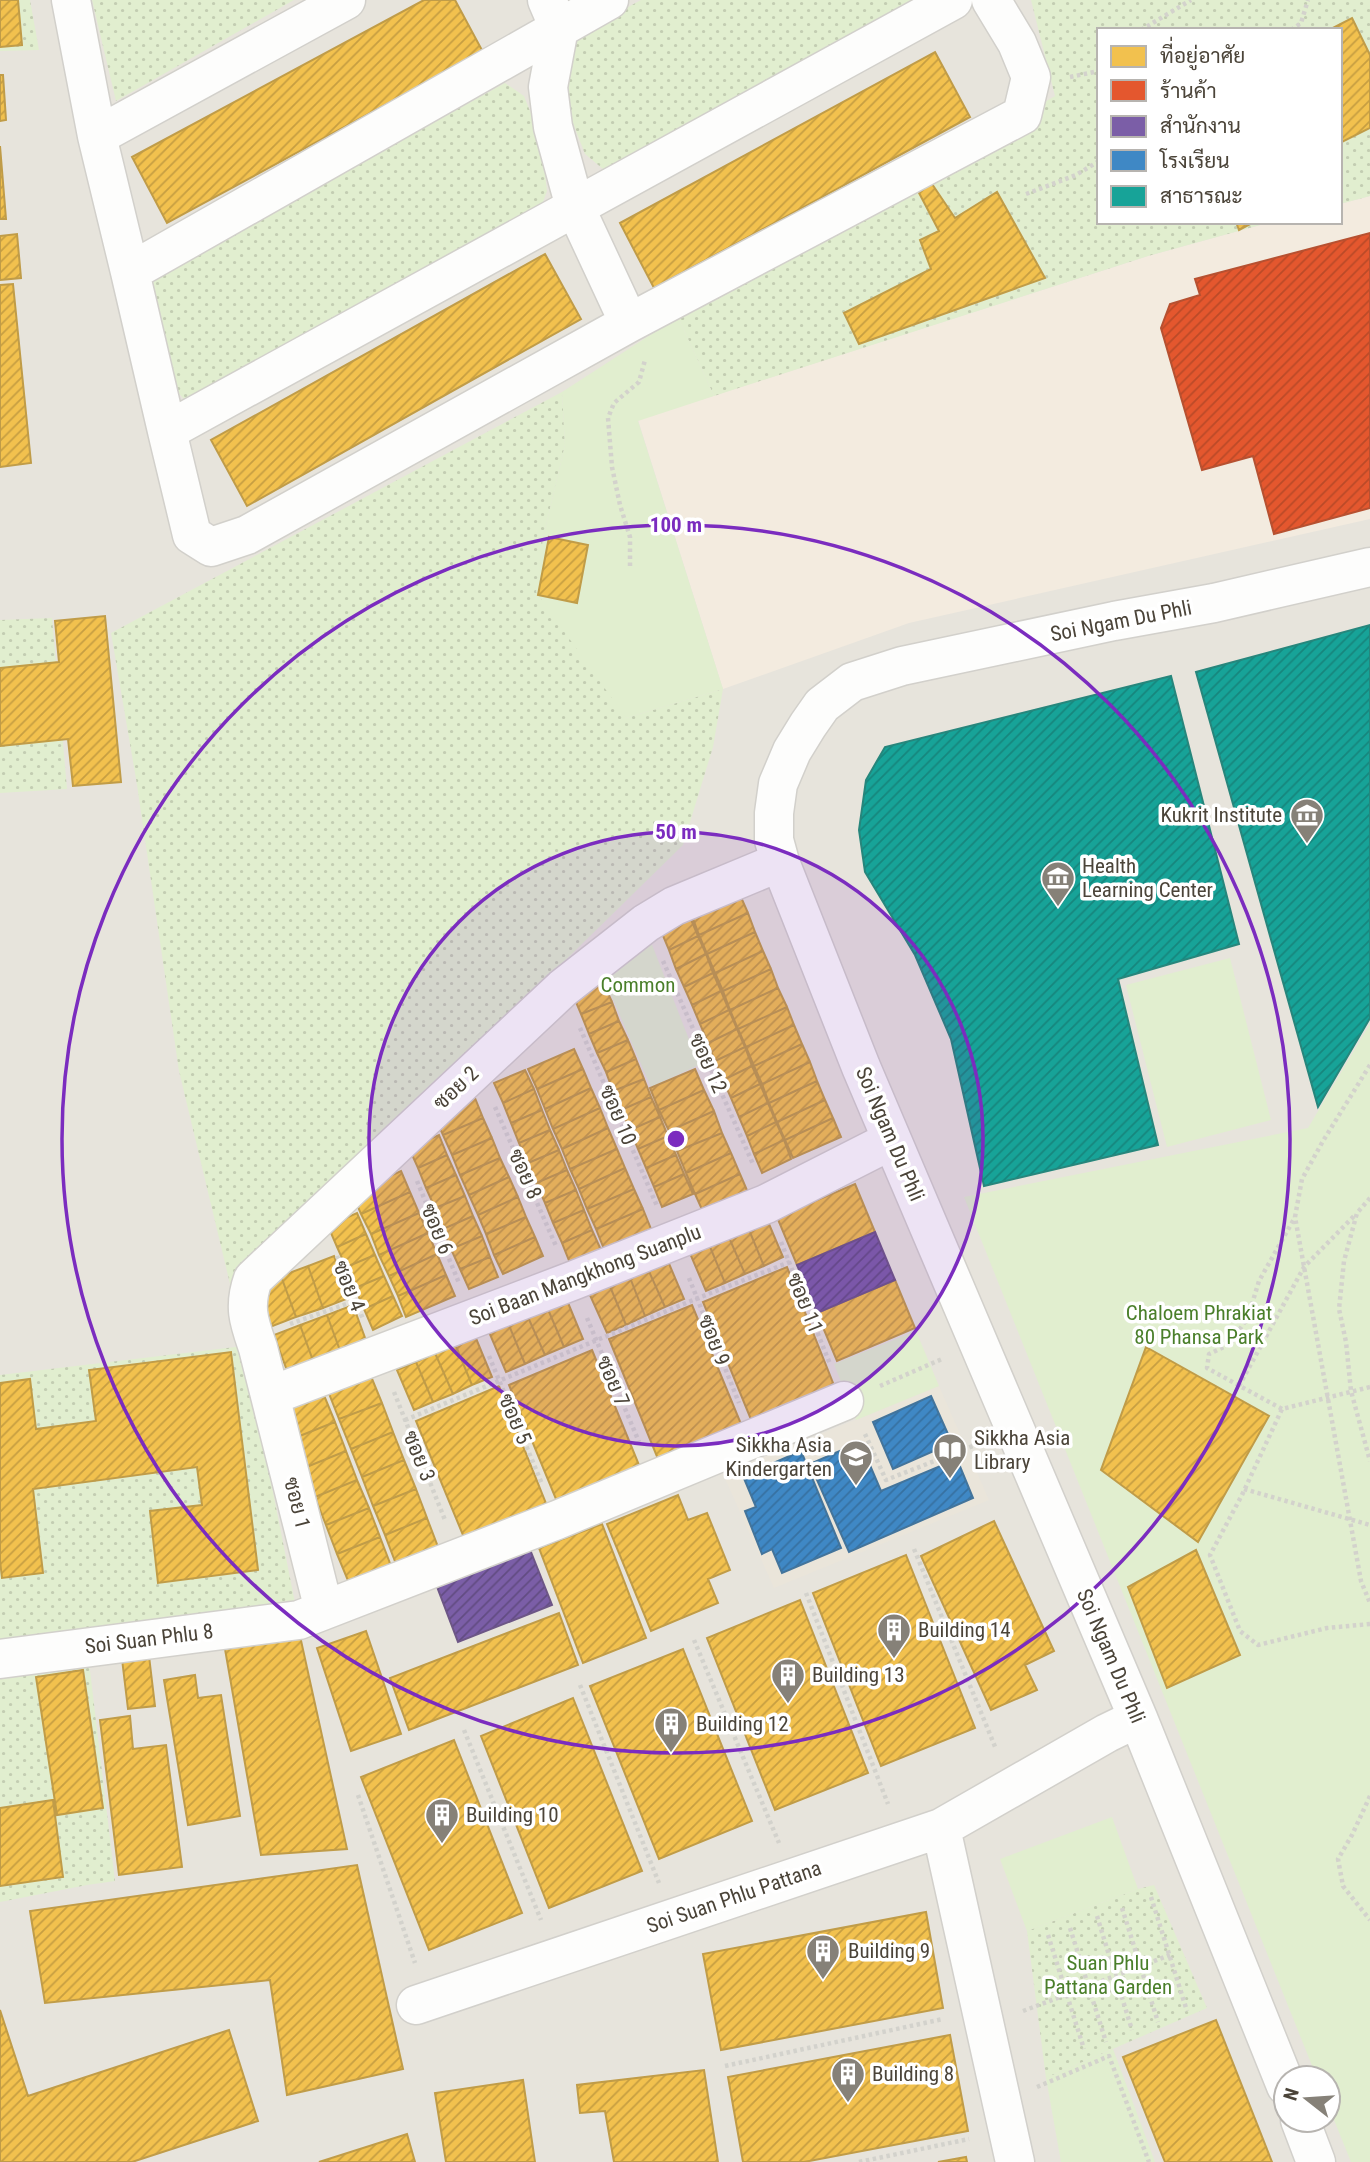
<svg xmlns="http://www.w3.org/2000/svg" width="1370" height="2162" font-family="'Roboto Condensed',Sarabun,sans-serif">
<defs>
<pattern id="grass-dots" width="8" height="8" patternUnits="userSpaceOnUse" patternTransform="scale(1.75)"><rect width="8" height="8" fill="#e1eecf"/><path d="M2 2h.1M6 6h.1" fill="none" stroke="#c3cdb2" stroke-width="1.8" stroke-linecap="round"/></pattern>
<pattern id="homes-hatch" width="6" height="6" patternUnits="userSpaceOnUse" patternTransform="scale(1.75)"><rect width="6" height="6" fill="#f2c14e"/><path d="M-1 1l2-2M0 6l6-6M5 7l2-2" fill="none" stroke="#c69e42"/></pattern>
<pattern id="shops-hatch" width="6" height="6" patternUnits="userSpaceOnUse" patternTransform="scale(1.75)"><rect width="6" height="6" fill="#e4572e"/><path d="M-1 1l2-2M0 6l6-6M5 7l2-2" fill="none" stroke="#bb4a28"/></pattern>
<pattern id="offices-hatch" width="6" height="6" patternUnits="userSpaceOnUse" patternTransform="scale(1.75)"><rect width="6" height="6" fill="#7b5ea7"/><path d="M-1 1l2-2M0 6l6-6M5 7l2-2" fill="none" stroke="#624c82"/></pattern>
<pattern id="schools-hatch" width="6" height="6" patternUnits="userSpaceOnUse" patternTransform="scale(1.75)"><rect width="6" height="6" fill="#3f88c5"/><path d="M-1 1l2-2M0 6l6-6M5 7l2-2" fill="none" stroke="#3771a1"/></pattern>
<pattern id="public-hatch" width="6" height="6" patternUnits="userSpaceOnUse" patternTransform="scale(1.75)"><rect width="6" height="6" fill="#17a398"/><path d="M-1 1l2-2M0 6l6-6M5 7l2-2" fill="none" stroke="#17867d"/></pattern>
</defs>
<rect width="100%" height="100%" fill="#f4f2ee"/>
<!-- residential -->
<path fill="#e7e4dc" fill-rule="evenodd" d="M0,0H1370V2162H0ZM1099,30H1340V222H1099ZM1286,2078H1328V2120H1286Z"/>
<!-- commercial -->
<path fill="#f3ebdf" d="M1370,196V519L909,623L723,689L638,420L1148,256L1271,222H1340V204Z"/>
<!-- education -->
<path fill="#eae5da" d="M939,1386L989,1500L774,1588L723,1474Z"/>
<!-- grass -->
<path fill="url(#grass-dots)" d="M0,0H30L39,50L0,51Z
M92,0H294L116,101Z
M641,0H920L603,169L585,154L565,103L564,60L579,34Z
M1031,0H1370V196L1340,204V30H1099V222H1271L1148,256L714,396L678,317L1055,96Z
M505,83L524,96L541,139L547,191L540,210L184,399L168,382L143,292L164,272Z
M562,392L565,445L543,538L626,718L723,689L713,747L683,845L231,1288L179,1071L137,785L111,633Z
M52,618L67,789L0,793V620Z
M244,1346L295,1603L0,1640V1375Z
M89,1662L115,1881L87,1885L0,1902V1671Z
M1154,1885L1207,2008L1046,2078L1027,1931L1138,1889Z"/>
<!-- park -->
<path fill="#e1eecf" d="M678,317L714,396L638,421L723,689L626,718L536,592L543,538L565,445L562,392Z
M649,937L699,1065L651,1087L601,972Z
M1230,958L1271,1120L1167,1147L1126,985Z
M1370,1024V2162H1351L1328,2105V2078H1317L964,1197L1308,1128Z
M916,1331L939,1386L856,1420L834,1364Z
M1112,1817L1138,1889L1027,1931L1000,1859Z
M1113,2049L1155,2162H1061L1046,2078Z"/>
<!-- homes -->
<path fill="url(#homes-hatch)" stroke="#c09c48" stroke-width="2" d="M0,0H18L22,45L0,47Z
M424,0H455L483,52L167,223L132,157Z
M1352,18L1370,55V128L1340,143V30H1329Z
M935,52L970,117L654,288L620,223Z
M0,75H3L6,120L0,121Z
M0,146L6,219H0Z
M930,181L955,218L997,192L1045,278L859,344L844,313L931,269L920,240L939,231L917,189Z
M1236,222H1254L1239,230Z
M17,234L21,278L0,280V236Z
M545,254L581,319L247,506L211,440Z
M13,284L31,463L0,467V285Z
M549,537L588,545L577,603L538,595Z
M105,616L121,782L73,786L68,739L0,746V668L59,662L55,621Z
M740,895L748,913L699,935L692,916Z
M748,913L755,932L707,954L699,935Z
M690,917L698,936L669,950L661,931Z
M755,932L763,951L715,973L707,954Z
M698,936L706,954L676,969L669,950Z
M763,951L771,969L723,991L715,973Z
M706,954L713,973L684,987L676,969Z
M771,969L778,988L730,1010L723,991Z
M713,973L721,991L692,1005L684,987Z
M603,982L612,1002L581,1014L573,995Z
M778,988L787,1007L738,1029L730,1010Z
M721,991L729,1010L700,1024L692,1005Z
M612,1002L619,1021L589,1034L581,1014Z
M787,1007L794,1025L746,1047L738,1029Z
M729,1010L737,1029L708,1043L700,1024Z
M619,1021L628,1040L597,1053L589,1034Z
M794,1025L802,1044L754,1066L746,1047Z
M737,1029L745,1047L715,1061L708,1043Z
M628,1040L636,1059L606,1072L597,1053Z
M802,1044L810,1062L762,1084L754,1066Z
M745,1047L752,1066L723,1080L715,1061Z
M574,1049L583,1069L537,1089L528,1069Z
M636,1059L644,1079L613,1091L606,1072Z
M810,1062L817,1081L769,1103L762,1084Z
M752,1066L760,1084L731,1098L723,1080Z
M583,1069L591,1088L545,1109L537,1089Z
M695,1069L704,1090L659,1110L650,1088Z
M525,1070L534,1089L503,1103L494,1083Z
M644,1079L651,1097L621,1110L613,1091Z
M817,1081L825,1100L777,1122L769,1103Z
M760,1084L768,1103L739,1117L731,1098Z
M591,1088L600,1108L553,1129L545,1109Z
M534,1089L542,1110L511,1123L503,1103Z
M704,1090L714,1111L669,1131L659,1110Z
M651,1097L660,1117L630,1130L621,1110Z
M475,1098L483,1118L443,1135L434,1115Z
M825,1100L833,1118L785,1140L777,1122Z
M768,1103L776,1122L747,1136L739,1117Z
M600,1108L608,1128L562,1149L553,1129Z
M542,1110L550,1130L519,1143L511,1123Z
M714,1111L722,1133L677,1151L669,1131Z
M660,1117L668,1136L638,1149L630,1130Z
M483,1118L492,1138L452,1155L443,1135Z
M833,1118L841,1137L793,1158L785,1140Z
M776,1122L784,1140L754,1154L747,1136Z
M608,1128L617,1149L570,1169L562,1149Z
M550,1130L559,1150L528,1163L519,1143Z
M722,1133L731,1153L686,1173L677,1151Z
M439,1135L447,1155L418,1168L409,1148Z
M668,1136L676,1155L646,1168L638,1149Z
M492,1138L500,1158L460,1175L452,1155Z
M784,1140L791,1159L762,1173L754,1154Z
M617,1149L625,1168L579,1189L570,1169Z
M559,1150L567,1170L536,1183L528,1163Z
M731,1153L740,1174L695,1194L686,1173Z
M447,1155L456,1175L426,1188L418,1168Z
M676,1155L684,1174L654,1187L646,1168Z
M500,1158L509,1177L469,1195L460,1175Z
M625,1168L634,1189L587,1209L579,1189Z
M567,1170L576,1190L545,1203L536,1183Z
M401,1171L410,1192L361,1214L352,1193Z
M684,1174L693,1194L662,1207L654,1187Z
M740,1174L749,1195L704,1214L695,1194Z
M456,1175L465,1196L435,1208L426,1188Z
M509,1177L518,1197L478,1215L469,1195Z
M855,1184L875,1232L797,1265L777,1217Z
M634,1189L643,1209L596,1229L587,1209Z
M576,1190L584,1210L553,1223L545,1203Z
M410,1192L419,1213L371,1234L361,1214Z
M465,1196L473,1216L443,1229L435,1208Z
M518,1197L526,1217L486,1234L478,1215Z
M643,1209L651,1229L604,1249L596,1229Z
M584,1210L592,1230L562,1243L553,1223Z
M357,1213L366,1234L337,1247L328,1226Z
M419,1213L428,1233L379,1255L371,1234Z
M473,1216L482,1236L451,1249L443,1229Z
M526,1217L535,1237L494,1255L486,1234Z
M766,1217L783,1257L764,1266L747,1225Z
M747,1225L764,1266L745,1274L727,1233Z
M592,1230L601,1250L570,1263L562,1243Z
M428,1233L437,1254L389,1276L379,1255Z
M727,1233L745,1274L725,1283L708,1242Z
M366,1234L375,1255L346,1267L337,1247Z
M482,1236L490,1257L460,1269L451,1249Z
M535,1237L543,1256L503,1274L494,1255Z
M708,1242L725,1283L706,1291L689,1251Z
M437,1254L446,1275L398,1296L389,1276Z
M375,1255L384,1276L355,1288L346,1267Z
M334,1256L349,1298L323,1308L308,1266Z
M490,1257L498,1277L469,1289L460,1269Z
M667,1259L684,1299L665,1307L647,1267Z
M308,1266L323,1308L296,1317L281,1276Z
M647,1267L665,1307L645,1316L629,1275Z
M787,1267L835,1388L752,1422L703,1302Z
M446,1275L455,1296L406,1317L398,1296Z
M629,1275L645,1316L626,1325L609,1284Z
M281,1276L296,1317L270,1327L255,1286Z
M384,1276L393,1296L364,1309L355,1288Z
M895,1280L915,1328L837,1361L817,1313Z
M609,1284L626,1325L607,1333L589,1293Z
M393,1296L402,1316L373,1330L364,1309Z
M566,1298L583,1339L564,1347L547,1307Z
M353,1305L368,1346L342,1356L327,1315Z
M692,1305L741,1424L658,1459L609,1339Z
M547,1307L564,1347L545,1355L527,1315Z
M327,1315L342,1356L315,1366L300,1325Z
M527,1315L545,1355L525,1364L508,1323Z
M508,1323L525,1364L506,1372L489,1332Z
M300,1325L315,1366L289,1376L274,1335Z
M475,1336L492,1377L472,1385L455,1344Z
M455,1344L472,1385L453,1394L435,1353Z
M1146,1347L1269,1416L1198,1542L1101,1470Z
M592,1350L641,1470L558,1504L509,1385Z
M231,1352L258,1570L158,1583L150,1511L202,1505L197,1467L33,1489L43,1573L2,1578L0,1561V1383L30,1379L36,1429L96,1421L89,1370Z
M435,1353L453,1394L433,1402L416,1362Z
M416,1362L433,1402L414,1410L397,1370Z
M370,1374L382,1403L339,1419L328,1391Z
M499,1386L547,1506L465,1540L416,1421Z
M323,1393L335,1422L292,1439L281,1410Z
M382,1403L393,1432L351,1449L339,1419Z
M335,1422L346,1451L304,1468L292,1439Z
M393,1432L404,1460L362,1477L351,1449Z
M346,1451L357,1480L315,1497L304,1468Z
M404,1460L416,1489L373,1506L362,1477Z
M357,1480L369,1508L326,1525L315,1497Z
M416,1489L427,1518L385,1535L373,1506Z
M678,1495L688,1520L707,1513L730,1570L708,1579L718,1603L651,1631L607,1524Z
M369,1508L380,1537L337,1554L326,1525Z
M427,1518L438,1547L396,1564L385,1535Z
M994,1521L1054,1651L1025,1665L1037,1690L991,1710L921,1556Z
M602,1524L646,1638L583,1663L539,1548Z
M380,1537L391,1566L349,1583L337,1554Z
M1196,1550L1240,1655L1167,1688L1128,1587Z
M906,1555L975,1728L881,1766L813,1593Z
M800,1600L868,1773L775,1810L707,1638Z
M559,1613L578,1665L409,1730L390,1678Z
M366,1631L401,1734L351,1751L317,1648Z
M300,1636L347,1849L261,1855L225,1649Z
M683,1649L752,1821L659,1859L590,1686Z
M149,1656L155,1706L128,1709L122,1659Z
M83,1670L103,1808L57,1815L36,1677Z
M195,1675L198,1698L221,1695L240,1816L188,1825L164,1680Z
M573,1698L642,1871L549,1908L481,1736Z
M130,1716L133,1749L166,1745L182,1867L119,1875L100,1720Z
M454,1740L522,1913L429,1950L361,1777Z
M53,1800L63,1877L0,1886V1808Z
M357,1865L403,2069L287,2095L270,1980L45,2003L30,1911Z
M926,1912L943,2008L721,2050L703,1954Z
M0,2010L28,2096L229,2030L258,2121L132,2162H0Z
M1216,2020L1272,2162H1165L1123,2057Z
M950,2035L968,2131L804,2162H743L728,2077Z
M704,2070L718,2162H614L605,2111L580,2113L577,2085Z
M523,2080L535,2162H446L435,2093Z
M407,2134L415,2162H319Z
M966,2157L967,2162H938Z"/>
<!-- shops -->
<path fill="url(#shops-hatch)" stroke="#b65131" stroke-width="2" d="M1370,233V508L1274,534L1253,456L1202,470L1161,328L1170,304L1200,295L1195,279Z"/>
<!-- offices -->
<path fill="url(#offices-hatch)" stroke="#6d5686" stroke-width="2" d="M875,1232L895,1280L817,1313L797,1265Z
M529,1547L552,1605L458,1642L436,1584Z"/>
<!-- schools -->
<path fill="url(#schools-hatch)" stroke="#43749b" stroke-width="2" d="M931,1396L952,1443L893,1469L873,1422Z
M860,1442L881,1491L957,1459L973,1498L849,1552L810,1464Z
M801,1451L841,1548L782,1573L772,1549L762,1554L745,1511L756,1507L743,1476Z"/>
<!-- public -->
<path fill="url(#public-hatch)" stroke="#27867c" stroke-width="2" d="M1370,625V1018L1318,1107L1196,672Z
M1171,676L1239,944L1118,979L1158,1145L984,1186L951,1039L915,955L865,872L859,830L866,780L885,747Z"/>
<g fill="none" stroke-linecap="round" stroke-linejoin="round">
<!-- minor casing -->
<g stroke="#d2d0cb" stroke-width="41">
<path id="minor" d="M71,0L97,136
M346,0L97,136L130,272L609,0
M547,0L559,28L548,87L553,127L575,207L629,323
M953,0L167,431L192,535L211,547L247,535L629,323L1022,115L1031,77L1017,43L991,0
M130,272L167,431
M270,1396L572,1281L766,1204L892,1140
M324,1610L258,1348C249,1322 243,1307 253,1279L563,988L646,923L674,906L780,862
M0,1659L299,1620L557,1520L844,1401
M941,1828L1015,2162
M416,2005L941,1828L1107,1733L1138,1718
M1286,2086L1138,1718L861,1067L780,862L774,840V813L778,784L792,751L808,725L822,705L852,682L902,666L1114,621L1214,603L1370,567
M1300,2120L1316,2162"/>
</g>
<!-- path -->
<path stroke="#d3d2cc" stroke-width="4.5" stroke-dasharray="3.5 3.5" stroke-linecap="butt" d="M1141,30L1191,0
M1291,30L1301,23L1308,0
M1070,77L1099,71
M1026,194L1076,175L1099,161
M630,566V537L620,505L612,467L608,418L614,403L639,382L645,360
M663,961L753,1164
M580,1028L657,1206
M1370,1065L1323,1141L1302,1179L1295,1217L1361,1581L1370,1603
M495,1107L556,1246
M417,1181L459,1283
M1370,1198L1357,1213L1344,1261L1339,1309L1346,1342L1351,1391L1370,1461
M781,1242L830,1364
M337,1256L363,1319
M689,1278L739,1403
M587,1318L639,1442
M290,1324L355,1301
M489,1356L542,1484
M880,1386L942,1359
M1239,1386L1304,1267L1356,1214
M1370,1387L1282,1409L1242,1495L1210,1555L1240,1631L1258,1645L1327,1628L1370,1624
M394,1392L445,1520
M1282,1409L1207,1368L1209,1354L1230,1344L1248,1317L1259,1281L1294,1219
M405,1420L698,1298L790,1262
M865,1434L886,1480L978,1444
M1244,1489L1370,1525
M914,1549L996,1749
M806,1593L888,1804
M694,1640L779,1843
M580,1685L659,1883
M464,1730L541,1920
M358,1795L415,1963
M1370,1796L1352,1835L1338,1859L1343,1886L1370,1920
M1151,1897L1187,2011
M1122,1908L1158,2022
M1097,1916L1132,2030
M1070,1928L1106,2042
M1048,1935L1084,2049
M1023,2011L1170,1955
M725,2066L943,2019
M1037,2087L1109,2056L1149,2162
M859,2162L969,2139"/>
<!-- minor -->
<use href="#minor" stroke="#fdfdfc" stroke-width="38"/>
</g>
<!-- distance rings -->
<circle cx="676" cy="1139" r="307" fill="#7b2cbf" fill-opacity=".12"/>
<g fill="none" stroke="#7b2cbf" stroke-width="3.5">
<circle cx="676" cy="1139" r="307"/>
<circle cx="676" cy="1139" r="614"/>
</g>
<!-- icons -->
<defs>
<g id="museum-pin" transform="scale(1.75)"><path d="M0 17L-7.5 6A9.5 9.5 0 1 1 7.5 6Z" fill="#868178" stroke="#fff"/><path d="M0-6L6-3V-2H-6V-3ZM-5-1h2V3h-2ZM-1-1h2V3h-2ZM3-1h2V3H3ZM-6 4H6V6H-6Z" fill="#fff"/></g>
<g id="library-pin" transform="scale(1.75)"><path d="M0 17L-7.5 6A9.5 9.5 0 1 1 7.5 6Z" fill="#868178" stroke="#fff"/><path d="M-6-4Q-3-5.5-.7-3.5V5Q-3 3-6 4ZM6-4Q3-5.5 .7-3.5V5Q3 3 6 4Z" fill="#fff"/></g>
<g id="school-pin" transform="scale(1.75)"><path d="M0 17L-7.5 6A9.5 9.5 0 1 1 7.5 6Z" fill="#868178" stroke="#fff"/><path d="M0-5L7-2L0 1L-7-2ZM-4 1L0 2.5L4 1V4Q0 6-4 4Z" fill="#fff"/></g>
<g id="building-pin" transform="scale(1.75)"><path d="M0 17L-7.5 6A9.5 9.5 0 1 1 7.5 6Z" fill="#868178" stroke="#fff"/><path d="M-4-6H4V6H1V3H-1V6H-4ZM-2.5-4.3h1.7v1.8h-1.7ZM.8-4.3h1.7v1.8H.8ZM-2.5-1h1.7V.8h-1.7ZM.8-1h1.7V.8H.8Z" fill="#fff"/></g>
</defs>
<g fill-rule="evenodd">
<use href="#museum-pin" x="1307" y="815"/>
<use href="#museum-pin" x="1058" y="878"/>
<use href="#library-pin" x="950" y="1450"/>
<use href="#school-pin" x="856" y="1457"/>
<use href="#building-pin" x="894" y="1630"/>
<use href="#building-pin" x="788" y="1675"/>
<use href="#building-pin" x="671" y="1724"/>
<use href="#building-pin" x="442" y="1815"/>
<use href="#building-pin" x="823" y="1951"/>
<use href="#building-pin" x="848" y="2074"/>
</g>
<g text-anchor="middle" stroke-width="7" stroke-linejoin="round" paint-order="stroke">
<!-- street labels -->
<g font-size="21" fill="#4b4439" stroke="#fff">
<text transform="translate(1121 621) rotate(-11)" y="7">Soi Ngam Du Phli</text>
<text transform="translate(708 1063) rotate(66)" y="7">ซอย 12</text>
<text transform="translate(456 1088) rotate(-43)" y="7">ซอย 2</text>
<text transform="translate(618 1115) rotate(67)" y="7">ซอย 10</text>
<text transform="translate(890 1134) rotate(67)" y="7">Soi Ngam Du Phli</text>
<text transform="translate(525 1174) rotate(66)" y="7">ซอย 8</text>
<text transform="translate(437 1229) rotate(68)" y="7">ซอย 6</text>
<text transform="translate(585 1275) rotate(-21)" y="7">Soi Baan Mangkhong Suanplu</text>
<text transform="translate(349 1286) rotate(68)" y="7">ซอย 4</text>
<text transform="translate(805 1303) rotate(68)" y="7">ซอย 11</text>
<text transform="translate(714 1340) rotate(69)" y="7">ซอย 9</text>
<text transform="translate(613 1381) rotate(67)" y="7">ซอย 7</text>
<text transform="translate(515 1419) rotate(67)" y="7">ซอย 5</text>
<text transform="translate(419 1456) rotate(68)" y="7">ซอย 3</text>
<text transform="translate(297 1503) rotate(76)" y="7">ซอย 1</text>
<text transform="translate(149 1639) rotate(-7)" y="7">Soi Suan Phlu 8</text>
<text transform="translate(1111 1656) rotate(67)" y="7">Soi Ngam Du Phli</text>
<text transform="translate(734 1897) rotate(-19)" y="7">Soi Suan Phlu Pattana</text>
</g>
<!-- poi labels -->
<g font-size="21" fill="#4b4439" stroke="#fff" text-anchor="start">
<text x="1282" y="822" text-anchor="end">Kukrit Institute</text>
<text x="1082" y="873">Health<tspan x="1082" dy="24">Learning Center</tspan></text>
<text x="974" y="1445">Sikkha Asia<tspan x="974" dy="24">Library</tspan></text>
<text x="832" y="1452" text-anchor="end">Sikkha Asia<tspan x="832" dy="24">Kindergarten</tspan></text>
<text x="918" y="1637">Building 14</text>
<text x="812" y="1682">Building 13</text>
<text x="696" y="1731">Building 12</text>
<text x="466" y="1822">Building 10</text>
<text x="848" y="1958">Building 9</text>
<text x="872" y="2081">Building 8</text>
</g>
<!-- park labels -->
<g font-size="21" fill="#4a7f2a" stroke="#fff">
<text x="638" y="992">Common</text>
<text x="1199" y="1320">Chaloem Phrakiat<tspan x="1199" dy="24">80 Phansa Park</tspan></text>
<text x="1108" y="1970">Suan Phlu<tspan x="1108" dy="24">Pattana Garden</tspan></text>
</g>
</g>
<circle cx="676" cy="1139" r="10" fill="#7b2cbf" stroke="#fff" stroke-width="3.5"/>
<g font-size="21" text-anchor="middle" font-weight="bold" fill="#7b2cbf" stroke="#fff" stroke-width="7" stroke-linejoin="round" paint-order="stroke">
<text x="676" y="532">100 m</text>
<text x="676" y="839">50 m</text>
</g>
<!-- legend -->
<rect x="1097" y="28" width="245" height="196" fill="#ffffff" stroke="#b7b4b0" stroke-width="2"/>
<rect x="1111" y="46" width="35" height="21" fill="#f2c14e" stroke="#b7b4b0" stroke-width="2"/>
<text x="1160" y="63" font-size="21" fill="#4b4439">ที่อยู่อาศัย</text>
<rect x="1111" y="80" width="35" height="21" fill="#e4572e" stroke="#b7b4b0" stroke-width="2"/>
<text x="1160" y="98" font-size="21" fill="#4b4439">ร้านค้า</text>
<rect x="1111" y="116" width="35" height="21" fill="#7b5ea7" stroke="#b7b4b0" stroke-width="2"/>
<text x="1160" y="133" font-size="21" fill="#4b4439">สำนักงาน</text>
<rect x="1111" y="150" width="35" height="21" fill="#3f88c5" stroke="#b7b4b0" stroke-width="2"/>
<text x="1160" y="168" font-size="21" fill="#4b4439">โรงเรียน</text>
<rect x="1111" y="186" width="35" height="21" fill="#17a398" stroke="#b7b4b0" stroke-width="2"/>
<text x="1160" y="203" font-size="21" fill="#4b4439">สาธารณะ</text>
<!-- north arrow -->
<g transform="translate(1307 2099) rotate(287)"><circle r="33" fill="#ffffff" stroke="#b7b4b0" stroke-width="2"/>
<path d="M0-5L12 26L0 18L-12 26Z" fill="#868178"/>
<text y="-10" font-size="19" font-weight="bold" text-anchor="middle" fill="#4b4439">N</text>
</g>
</svg>
